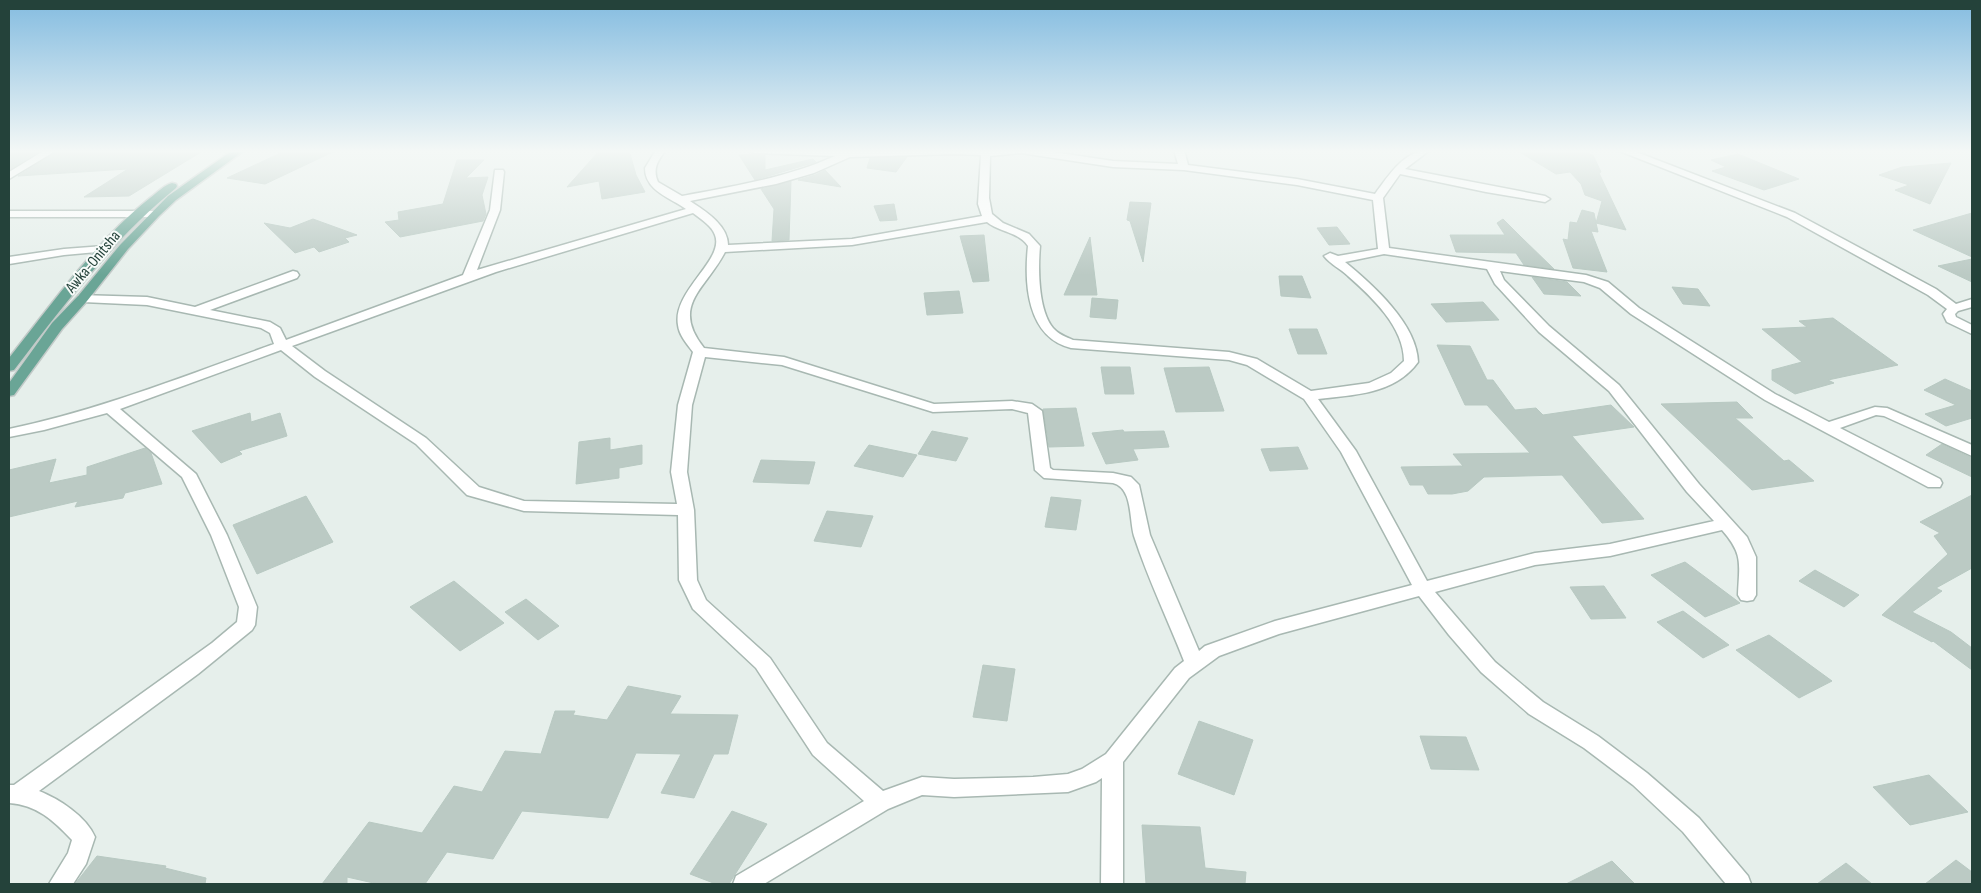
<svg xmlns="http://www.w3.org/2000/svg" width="1981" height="893" font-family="'Sofia Sans Condensed',sans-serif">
<rect width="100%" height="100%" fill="#e6efeb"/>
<!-- building -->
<path fill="#bbcac4" stroke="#b8c9c2" d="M9,150H41L9,170Z
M59,150H137L201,152L129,196L84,197L128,169L18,176Z
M287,150H337L265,184L227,178Z
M600,150H629L636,175L645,192L602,199L599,181L567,187Z
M1516,150H1580L1593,155L1601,172L1599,173L1626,230L1596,223L1598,232L1591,231L1607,272L1573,268L1563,239L1568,240L1570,222L1577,223L1582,210L1594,213L1596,223L1602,201L1585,195L1581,184L1570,172L1556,174Z
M753,154L765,155V170L813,159L816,162L755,180L739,155Z
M1738,154L1799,179L1764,190L1712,171L1726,167L1711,160Z
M907,157L896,172L867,168L870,158Z
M457,160H484L466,178L488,177L482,195L486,214L483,221L400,237L385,222L399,220L398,212L443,204Z
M1951,163L1930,204L1895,190L1909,185L1879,175L1902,167Z
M825,170L841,187L798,180L815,175Z
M791,181L789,240L772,241L774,209L761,189Z
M1130,202L1151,203L1143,262L1130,221L1127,220Z
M894,204L897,220L880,221L874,206Z
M1972,213V257L1913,230Z
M313,219L357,235L345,238L349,242L319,252L314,247L295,253L264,223L290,228Z
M1503,219L1521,237L1554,269L1524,265L1516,253L1456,252L1450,235H1505L1497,223Z
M1337,227L1350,244L1329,245L1317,228Z
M984,235L989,281L973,282L960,236Z
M1090,237L1097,295H1064Z
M1972,259V282L1938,266Z
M1279,276H1302L1311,298L1281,296Z
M1532,277L1567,282L1581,296L1544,294Z
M1672,287L1698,289L1710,306L1683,304Z
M959,291L963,313L927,315L924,293Z
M1092,298L1118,300L1116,319L1090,317Z
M1483,302L1499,320L1446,322L1431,304Z
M1833,318L1898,365L1828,380L1834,383L1795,394L1772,380V370L1802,362L1762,329L1807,327L1799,321Z
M1289,329H1317L1327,354H1298Z
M1437,345L1470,346L1487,380H1493L1515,410L1536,408L1543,415L1611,405L1634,427L1572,436L1644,519L1602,523L1562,475L1484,477L1468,491L1452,494H1428L1423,485H1410L1401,467L1463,466L1453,454L1530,453L1487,405H1465Z
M1101,367H1130L1134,394H1105Z
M1209,367L1224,411L1176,412L1164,368Z
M1945,379L1972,391V418L1946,426L1925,414L1956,405L1924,390Z
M1737,402L1753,418H1735L1784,461L1789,460L1814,481L1752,490L1661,404Z
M1076,408L1084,446L1049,447L1043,409Z
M250,413L251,422L280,413L287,436L239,451L242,454L221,463L192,431Z
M1123,430L1124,432L1164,431L1169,447L1133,449L1138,460L1106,464L1092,433Z
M932,431L968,438L956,461L918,454Z
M610,438V450L642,445V464L619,468V478L576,484L579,442Z
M1942,444L1972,458V477L1926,455Z
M869,445L917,455L903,477L854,466Z
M1298,447L1308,469L1270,471L1261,449Z
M145,448L151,453L162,484L125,493L123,498L75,507L78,501L9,517V470L56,459L49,483L87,475V467Z
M761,460L815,462L809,484L753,482Z
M1972,495V568L1936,588L1942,591L1912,612L1951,632L1972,648V670L1933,641L1932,642L1882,615L1948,554L1934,536L1940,533L1920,522Z
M306,496L333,542L257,574L233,525Z
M1051,497L1081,500L1076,530L1045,527Z
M827,511L873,516L861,547L814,541Z
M1685,562L1740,603L1705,617L1651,575Z
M1815,570L1859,595L1844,607L1799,581Z
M454,581L504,623L460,651L410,607Z
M1604,586L1626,618L1591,619L1570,587Z
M526,599L559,626L538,640L505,612Z
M1683,611L1729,645L1703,658L1657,622Z
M1769,635L1832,681L1799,698L1736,650Z
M983,665L1015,669L1007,721L973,717Z
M628,686L681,696L670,714L738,715L728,754H714L694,798L661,793L681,754L636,753L608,818L522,811L493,859L447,852L425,884H378L347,877V884H322L369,822L422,833L454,786L482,792L505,751L541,754L555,711H575L573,715L607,720Z
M1199,721L1253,740L1234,795L1178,774Z
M1420,736L1466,737L1479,770L1431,769Z
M1929,775L1968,812L1910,825L1873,787Z
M732,811L767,824L729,884H716L690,874Z
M1142,825L1200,827L1205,868L1246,872L1245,884H1146Z
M97,856L166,866L165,868L206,878L205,884H75Z
M1956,860L1972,872V884H1925Z
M1612,861L1635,884H1566Z
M1846,863L1872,884H1817Z"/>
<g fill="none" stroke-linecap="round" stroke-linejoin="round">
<!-- street casing -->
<g stroke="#a8b8b2" stroke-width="3">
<path id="street" d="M45,150H57L9,179V172Z
M656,150H666C658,160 652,169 658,182L682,196C734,186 786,178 835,156L754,153L749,150H1040L1113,161L1178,164L1174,150H1184L1188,165L1297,179L1375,194C1389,175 1404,150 1430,150L1405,169L1545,196L1550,199L1545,202L1486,192L1400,174L1383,198L1389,248L1586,275L1608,282L1639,308L1775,394L1829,422L1875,407L1887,408L1972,445V456L1884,416L1876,415L1840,428L1940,479L1942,483L1940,487H1928L1765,400L1631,314L1600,288L1584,282L1500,271L1504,280L1549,326L1619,385L1699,484L1747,537L1756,557V595L1753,600L1747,601L1741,600L1738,595C1739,564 1744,555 1722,530L1610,556L1535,565L1435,592L1495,662L1543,702L1598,736L1647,773L1699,818L1748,876L1751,884H1726L1683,832L1633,785L1584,748L1529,714L1481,672L1449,635L1419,596L1279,634L1219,656L1189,678L1123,762V884H1101L1102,778L1096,782L1068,792L954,797L922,795L888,809L764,884H733L736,876L864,801L813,755L756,668L693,609L679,580L678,515L524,511L467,495L416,444L315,377L281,350L120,409L196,474L227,535L257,607L255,625L252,630L198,674L39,791C59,799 86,816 95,837L86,864L73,884H49L68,853L72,840C53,820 37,805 9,803V785H14L212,643L237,622L239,607L211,535L182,477L107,413L44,430L9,437V429C100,410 187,375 274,344L270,333L261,328L147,305L83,302L77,298L79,295L147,297L195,307L293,271L297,272L299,275L297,278L210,310L270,322L280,328L286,340L463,275L490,210L495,170H503L504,172L500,210L477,270L686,209C671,198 645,191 645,168ZM1021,153L1113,167L1184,170L1297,185L1373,200L1378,249L1338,256L1330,253L1324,256C1330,264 1341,269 1348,276C1372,297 1404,327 1404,361L1391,373L1369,383L1311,391L1257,359L1229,352L1073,340C1066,337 1058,334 1053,328C1038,310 1038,268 1040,246L1029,234L1003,223L992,214L989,198L990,156ZM955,154L981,155L978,204L982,216L852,239L728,245C728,225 705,211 690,201L776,184L814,173L850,157ZM693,213C701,219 712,226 715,235C725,260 672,291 678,325C679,335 687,344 693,352L678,405L671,472L677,504L524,501L479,487L426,438L325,371L292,346L496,272ZM987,222C999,232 1019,232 1028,246C1024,284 1027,337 1071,348L1229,360L1247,365L1304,399L1341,452L1412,585L1275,621L1205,646L1199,651L1150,535L1139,485L1131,477L1113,473L1053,470L1050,468L1042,411L1032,404L1012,401L934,404L784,357L704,348C670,305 706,289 725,252L852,245ZM1384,254L1487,269L1495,284L1539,332L1609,391L1687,492L1714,521L1610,544L1535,553L1427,581L1356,451L1318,399C1354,395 1395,394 1418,362C1417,324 1373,285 1345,262ZM705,357L782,365L933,412L1012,409L1028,413L1035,470L1044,478L1113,483C1133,488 1129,519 1134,536C1148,579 1168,620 1184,661L1175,668L1106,754L1082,769L1068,774L1033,777L954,779L922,777L883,791L827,743L770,658L706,600L697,580L694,510L687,472L692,405Z
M1617,150H1631L1795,213L1936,289L1956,304L1972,299V307L1958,311L1955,314L1956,317L1972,325V334L1947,322L1943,314L1947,309L1928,295L1787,217Z
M9,211H155L160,214L155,217H9Z
M104,246L110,249L108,251L64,255L9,264V257L64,249Z"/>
</g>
<!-- primary casing -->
<g stroke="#c2cac8" stroke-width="3">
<path id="primary" d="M233,150H245L176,200L159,216L128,249L87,301L62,329L14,395L9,396V383L52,323L79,295L120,245L168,196Z
M172,183L176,184L177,186L176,188C112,240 64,305 14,370L9,371V358C53,303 95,242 150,198C157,193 164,185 172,183Z"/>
</g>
<!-- street -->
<use href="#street" fill="#fff" fill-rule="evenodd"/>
<!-- primary -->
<use href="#primary" fill="#6aa596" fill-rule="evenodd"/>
</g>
<!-- sky -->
<linearGradient id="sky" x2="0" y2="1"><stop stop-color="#84bce0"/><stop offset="0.55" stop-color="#f4f8f6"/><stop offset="1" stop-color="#f4f8f6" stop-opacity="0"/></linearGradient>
<rect width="1981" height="275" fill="url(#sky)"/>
<g text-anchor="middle" stroke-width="4" stroke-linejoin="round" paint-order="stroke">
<!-- far-street labels -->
<g font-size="16" fill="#24423a" stroke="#f7fbf9">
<text transform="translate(92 261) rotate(-50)" y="6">Awka-Onitsha</text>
</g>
</g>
<!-- border -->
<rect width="1981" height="893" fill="none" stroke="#24423a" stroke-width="20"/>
</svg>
